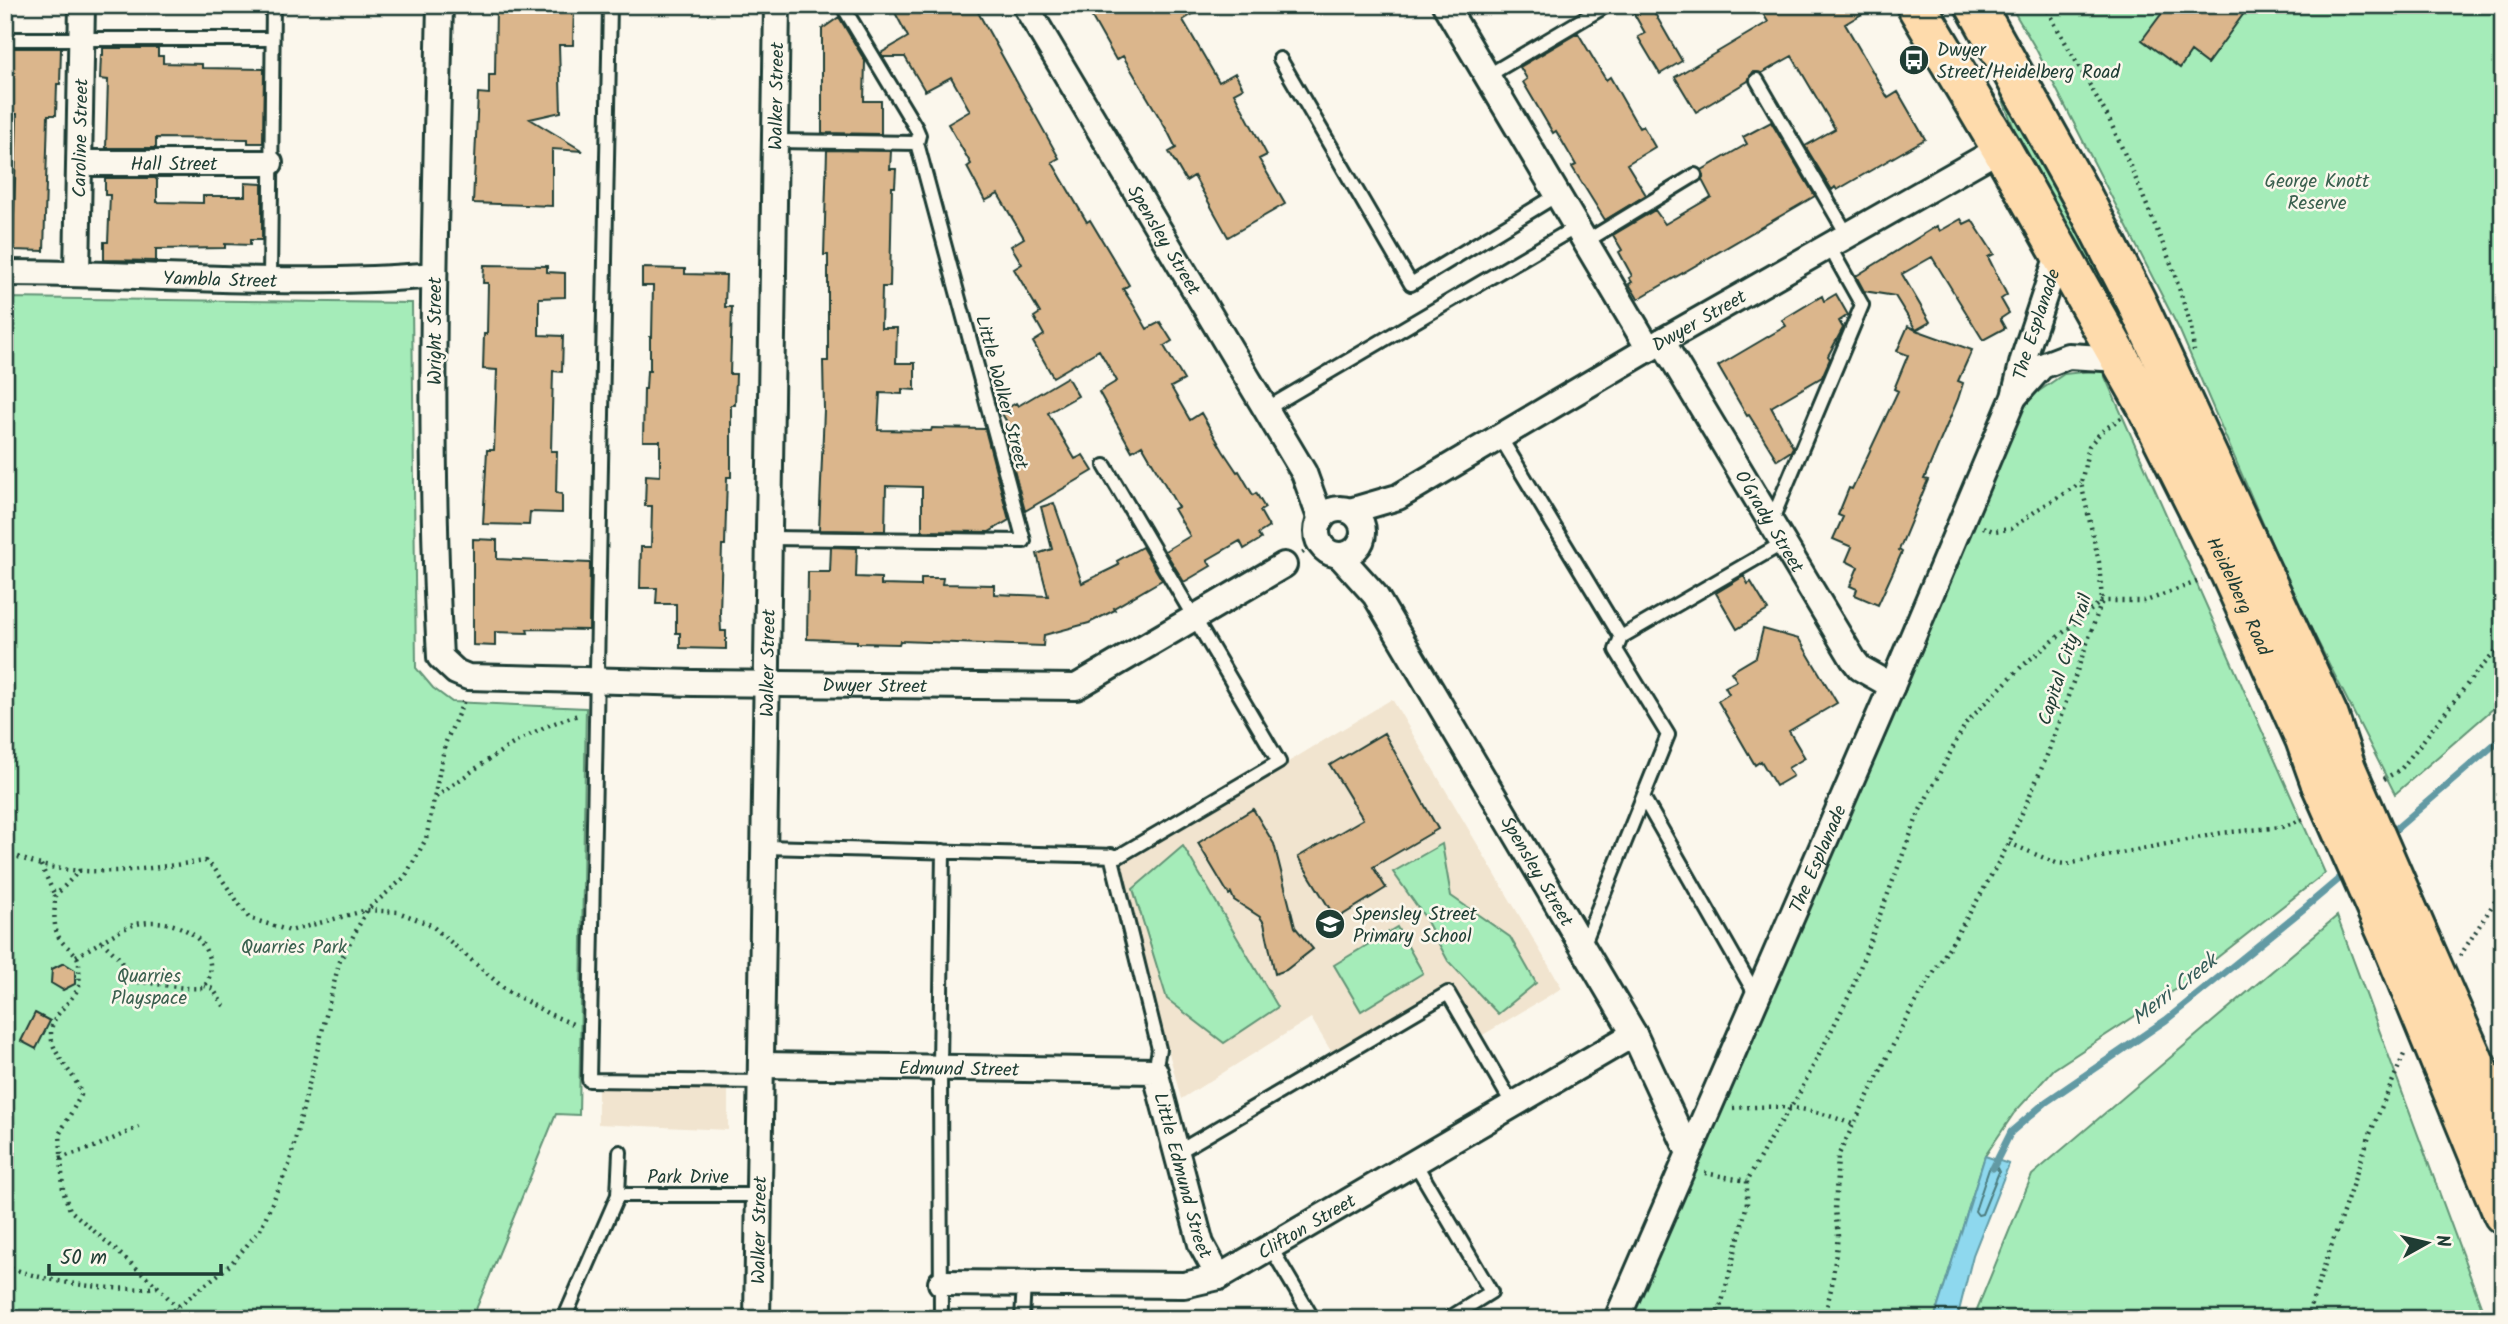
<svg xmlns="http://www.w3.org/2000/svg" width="2508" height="1324" font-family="Kalam,sans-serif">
<rect width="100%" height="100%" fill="#fbf7ec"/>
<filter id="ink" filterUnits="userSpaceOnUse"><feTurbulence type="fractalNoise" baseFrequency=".0143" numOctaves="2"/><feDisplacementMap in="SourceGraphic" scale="14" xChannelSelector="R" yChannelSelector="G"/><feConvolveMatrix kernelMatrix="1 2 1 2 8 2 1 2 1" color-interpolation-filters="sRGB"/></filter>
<g filter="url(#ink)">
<!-- built -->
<path fill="#f1e4cf" d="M1392,699L1562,988L1481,1036L1451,985L1334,1056L1311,1018L1181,1099L1120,864Z
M598,1087H728V1130L598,1124Z"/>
<!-- green -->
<path fill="#a5ecb9" stroke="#629476" stroke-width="2" d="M2010,5H2503V700L2395,794L2292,591L2180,331L2036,49Z
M1996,68L2158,381L2153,388L2023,152L1993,74Z
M5,298L412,303L416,668L433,688L452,702L586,708L579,1115L556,1114L472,1319H5Z
M2102,370L2325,873L2181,986L2054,1069L2014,1113L1985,1156L1934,1319H1627L2026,400L2064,374Z
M1442,844L1451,896L1510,937L1536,983L1498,1014L1448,961L1424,916L1393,872Z
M1183,846L1278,1007L1224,1043L1167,999L1133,889Z
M2337,916L2486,1319H1973L2032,1175Z
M1397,927L1423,973L1361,1011L1334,965Z"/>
<!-- water -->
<path fill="#8ed8ee" stroke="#629aa4" stroke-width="2" d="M1985,1156L2009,1164L1973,1255L1957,1319H1934Z"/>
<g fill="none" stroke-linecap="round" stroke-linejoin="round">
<!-- shore -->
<path stroke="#4b7b7e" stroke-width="2" d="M1992,1166L1997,1168L1999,1172L1982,1214L1978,1215L1975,1211L1989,1169Z"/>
<!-- stream -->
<path stroke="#629aa4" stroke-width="7" d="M2389,835L2503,737
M1993,1168L2011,1132L2046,1102L2166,1020L2307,906L2346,873"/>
</g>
<!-- building -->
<path fill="#dbb68c" stroke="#1f3d34" stroke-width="2" d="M496,5H574L573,45H559L561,112L530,119L583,151L552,149V206L473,203L478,93L489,94V75H495Z
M891,5H974L1059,158L1052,162L1087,222L1090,220L1129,285L1123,289L1134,306L1147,329L1160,322L1172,341L1164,346L1184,380L1171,387L1190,420L1201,413L1223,451L1237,472L1239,471L1253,495L1256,493L1265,508L1260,511L1269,527L1258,534L1261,539L1244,549L1240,541L1207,560L1211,566L1184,582L1165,551L1190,536L1174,509L1178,507L1142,445L1132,451L1099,392L1117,381L1099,350L1053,377L1033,342L1044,335L1034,317L1040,313L1014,269L1022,264L1011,246L1024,238L998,194L985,201L967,167L971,164L948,124L970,111L951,77L925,91L905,57H883L881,53L908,37Z
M1085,5H1208L1183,20L1219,82L1235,73L1243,88L1234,93L1267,155L1259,159L1285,204L1228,237L1194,176L1186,181L1169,152L1176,148L1168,132L1123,56L1116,60Z
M1629,5H1650L1682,61L1660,74L1638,37L1645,33Z
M1758,5H1877L1845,24L1888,98L1898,92L1925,139L1837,190L1835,187L1832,190L1805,146L1835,129L1792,56L1762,73L1753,72L1748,81L1696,112L1675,77L1768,22Z
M2168,5H2250L2207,64L2191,52L2180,68L2142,40Z
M839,17L865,61L864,101H881V134L822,133V29Z
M1578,33L1606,80L1610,77L1639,128L1643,126L1655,147L1627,164L1646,195L1605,220L1572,167L1576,165L1556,131L1553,133L1523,82L1527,79L1520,67Z
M5,48H61L60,84H57L56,115H48L44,251L13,250L17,114H5Z
M103,48H158V56H163V63L202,64V68L264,69L263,143H248V139L156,138V148H106L108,80L100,79L101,55H103Z
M1771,122L1815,196L1638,299L1629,284L1632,282L1629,278L1632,276L1619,252L1622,250L1613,235L1655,210L1665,224L1711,197L1702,180L1704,175L1702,170L1747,144L1743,137Z
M827,150L891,151L890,169H896L895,187H892L890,287H882L881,328H897L896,363H915V390L902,389V394L880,393L878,430L931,431L932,428L985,429L1009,520L989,532L922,531V487L886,486L885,531L819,530L824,410L823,361H828V255H824Z
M105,178H155L157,180V202L203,203V196H245V183L262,184V240H250V245L225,244V248L156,249V261L104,260V242H108L110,195H105Z
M1961,219L1964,224L1972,220L1994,254L1988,257L2007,295L2001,299L2009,313L2000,319L2005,328L1983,340L1932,257L1902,274L1930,322L1916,330L1972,350L1958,381L1963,383L1958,399L1924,479L1928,480L1899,550L1902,552L1878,605L1855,595L1857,589L1850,586L1858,567L1846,561L1852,547L1833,539L1843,517L1838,515L1849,488L1852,489L1898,391L1894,389L1908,355L1897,351L1908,326L1916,330L1895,296L1864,291L1856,276L1937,226L1940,231Z
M484,265L547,266V272L565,273V297L539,298V335L563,336L562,372L553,371L551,451H557L556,493L562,494V513L530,512L529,525L483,524L487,450H494L497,370L483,369L484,334H487L488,283H483Z
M642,268L685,269V274L726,275L725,307H732L730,374H736L735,405H731V477H727L725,545H722L720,614L721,631H726V649L680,648V633H676V604H656L657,588H640L641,547H651L652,506H645L646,475L660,476V441H643L644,389H646L647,371H650V337H652L653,286H642Z
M1836,294L1848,315L1839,321L1843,328L1828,356L1830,359L1822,377L1771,407L1793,447L1791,451L1777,460L1749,415L1747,416L1718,366L1786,326L1782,320L1822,296L1824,301Z
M1067,377L1078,396L1048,413L1075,459L1083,455L1093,471L1025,511L1003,429H1011L1001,412L1016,403L1018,406Z
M1054,503L1082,583L1119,565L1117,561L1142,547L1162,580L1114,608L1115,610L1089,623L1044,635L1043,646L900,641L899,644L857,643V641L807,639L808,572H830L831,547L857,548L856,577L881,578V585L921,586V578H943L942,584L994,585V594L1048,596L1037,554L1052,549L1041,507Z
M473,539L497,540V559L590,563L589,630L527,629L528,633L495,632V646L473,645Z
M1744,576L1748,584L1751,582L1768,610L1737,629L1716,593Z
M1763,629L1799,639L1837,703L1789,731L1805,758L1788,768L1793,776L1776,786L1761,761L1755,765L1718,701L1729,694L1725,687L1737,681L1731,672L1756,657Z
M1384,733L1438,829L1373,867L1386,888L1336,919L1298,857L1363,819L1330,765Z
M1253,809L1274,844L1295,927L1313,949L1286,970L1275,974L1264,923L1260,917L1234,900L1231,893L1229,895L1198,843Z
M64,963L75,970V984L63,990L51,983L52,969Z
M35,1013L50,1021L36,1049L21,1041Z"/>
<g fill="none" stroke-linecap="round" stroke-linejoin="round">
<!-- lane casing -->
<g stroke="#1f3d34" stroke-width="18">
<path id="lane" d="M610,5L589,1080L761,1082
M842,5L916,128L919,135L917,143
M5,39H272
M1280,59L1411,284L1557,195
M1487,76L1607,5
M1757,80L1848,236
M1585,242L1695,175
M270,279L273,5
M1266,409L1576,227
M1500,437L1621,637L1616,650L1668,735L1583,946
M1771,522L1862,305L1829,246
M769,538L1024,541L917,143L775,141
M1621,637L1783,543
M1643,797L1757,997
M764,847L1119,856L1279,762L1105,466
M1111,855L1159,1049L1155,1071
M1178,1152L1448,993L1513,1105
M1415,1163L1491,1292L1448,1319
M618,1195L620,1152
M1271,1248L1313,1319
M564,1319L618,1195H759
M941,1319L940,1067L943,851
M1022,1319L1024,1283"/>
</g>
<!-- street casing -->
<g stroke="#1f3d34" stroke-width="30">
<g id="street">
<path id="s1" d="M440,5C435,222 428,440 440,657L456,672L468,677L693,683L1076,687L1284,565"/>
<path id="s2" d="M1025,5L1304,473L1321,520"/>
<path d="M1445,5L1649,349"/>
<path id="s3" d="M80,163H270"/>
<path id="s4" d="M5,273C148,273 292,288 434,275"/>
<path id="s5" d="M77,273L82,5"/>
<path id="s6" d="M1662,341L1853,659L1860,668L1892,686"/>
<path d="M2016,395L2042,366L2068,356L2120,359"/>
<circle cx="1340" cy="532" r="23"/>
<path id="s7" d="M1350,511L1398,497L1662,341L2001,148"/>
<path id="s8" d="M1339,555L1375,595L1634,1034L1689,1153"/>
<path id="s9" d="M761,1065L1155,1071L1201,1244L1219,1277"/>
<path id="s10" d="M941,1283L1184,1285L1219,1277L1634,1034"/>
<path id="s11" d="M757,1319L777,5"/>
<path id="s12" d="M1617,1319L1892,686L2014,397L2023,360L2059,252"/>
</g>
</g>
<!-- primary casing -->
<g stroke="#1f3d34" stroke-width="44">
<g id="primary">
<path id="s13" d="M1916,5L2001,148L2146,405L2230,573L2305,739L2321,784"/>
<path d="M1975,5L2084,200L2136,301L2329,717L2346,768"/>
<path d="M2418,934L2503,1127"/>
<path d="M2394,949L2503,1214"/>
</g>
</g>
<!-- path -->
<path stroke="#1f3d34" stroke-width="4.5" stroke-dasharray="2 5" stroke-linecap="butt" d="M2044,5L2109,119L2135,177L2172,266L2191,326L2194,351
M1983,527L1993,531L2011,529L2037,510L2081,483
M1302,553L1318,543
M2384,779L2401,769L2476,673L2503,644
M436,797C480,766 527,728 579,715
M2009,843L2056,863L2067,864L2221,833L2282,827L2304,819
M5,852C17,856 29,862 41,865C95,878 151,868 205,861L214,868L249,918L290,931L367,910L398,912L431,925L506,990L549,1014L573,1024
M41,865L55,896
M80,870L55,896C55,909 52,928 60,939C66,949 78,951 79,964C79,970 80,980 79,986C73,1002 52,1013 51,1032C51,1057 76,1072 81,1095L60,1133L63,1191L70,1210L158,1287L177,1307
M76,956C94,947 110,935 128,927C155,915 196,925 207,953C212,965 212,978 203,988C179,990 157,982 134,982L118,957L102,942
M2460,956L2503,889
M204,986L213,989L224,1006
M1733,1108C1783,1105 1806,1106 1852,1124
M60,1158L97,1146L139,1127
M1705,1173L1747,1181
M2496,1242L2503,1260
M5,1265C39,1282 120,1293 157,1287
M162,1319L230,1265L260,1230L289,1165L339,963L367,910L405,877L426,839L445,744L465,698
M1715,1319L1722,1302L1742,1225L1747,1203V1181L1771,1137L1798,1096L1850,994L1919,812L1966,723L2022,666L2102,601H2146L2202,580
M1824,1319L1832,1285L1838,1236L1835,1210L1838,1156L1906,1019L1981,894L2009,843L2046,758L2102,601L2099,562L2081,483L2089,446L2102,431L2121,418
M2306,1319L2370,1134L2405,1052"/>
<!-- lane -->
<use href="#lane" stroke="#fbf7ec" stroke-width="12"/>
<!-- street -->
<use href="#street" stroke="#fbf7ec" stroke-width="24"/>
<!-- primary -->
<use href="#primary" stroke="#fedbac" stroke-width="38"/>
<!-- primary-bridge casing -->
<g stroke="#1f3d34" stroke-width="44" stroke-linecap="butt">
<path id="primary-bridge" d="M2346,768L2418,934
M2321,784L2394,949"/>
</g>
<!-- primary-bridge -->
<use href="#primary-bridge" stroke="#fedbac" stroke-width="38"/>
</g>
</g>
<!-- icons -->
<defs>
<g id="bus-disc" transform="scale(1.575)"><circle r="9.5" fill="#1f3d34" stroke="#fbf7ec"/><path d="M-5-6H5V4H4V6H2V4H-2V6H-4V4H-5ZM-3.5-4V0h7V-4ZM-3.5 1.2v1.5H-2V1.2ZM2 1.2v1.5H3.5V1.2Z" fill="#fff"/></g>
<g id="school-disc" transform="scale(1.575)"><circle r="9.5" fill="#1f3d34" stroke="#fbf7ec"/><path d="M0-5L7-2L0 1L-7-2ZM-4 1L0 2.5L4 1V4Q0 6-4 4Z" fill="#fff"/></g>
</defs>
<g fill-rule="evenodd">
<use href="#bus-disc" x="1914" y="60"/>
<use href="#school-disc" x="1330" y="924"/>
</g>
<g text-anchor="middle" stroke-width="5" stroke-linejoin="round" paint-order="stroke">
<!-- poi labels -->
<g font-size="19" fill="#1f3d34" stroke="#fbf7ec" text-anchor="start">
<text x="1937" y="56">Dwyer<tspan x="1937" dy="22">Street/Heidelberg Road</tspan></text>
<text x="1353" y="920">Spensley Street<tspan x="1353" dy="22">Primary School</tspan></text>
</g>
<!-- street labels -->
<g font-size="19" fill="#1f3d34" stroke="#fbf7ec">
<text dy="7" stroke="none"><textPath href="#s11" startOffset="1223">Walker Street</textPath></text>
<text dy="7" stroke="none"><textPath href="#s5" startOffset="135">Caroline Street</textPath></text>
<text dy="7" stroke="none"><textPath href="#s3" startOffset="94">Hall Street</textPath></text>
<text dy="7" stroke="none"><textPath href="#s2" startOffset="273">Spensley Street</textPath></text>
<text dy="7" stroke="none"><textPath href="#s4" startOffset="215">Yambla Street</textPath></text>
<text dy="7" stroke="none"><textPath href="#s7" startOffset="399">Dwyer Street</textPath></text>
<text dy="7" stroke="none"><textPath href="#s12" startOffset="1080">The Esplanade</textPath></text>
<text transform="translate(434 331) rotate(-90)" y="7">Wright Street</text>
<text transform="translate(1003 392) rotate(75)" y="7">Little Walker Street</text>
<text dy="7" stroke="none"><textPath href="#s6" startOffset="210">O'Grady Street</textPath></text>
<text dy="7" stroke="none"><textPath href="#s13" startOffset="674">Heidelberg Road</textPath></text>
<text transform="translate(2064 659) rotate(-72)" y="7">Capital City Trail</text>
<text dy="7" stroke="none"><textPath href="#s11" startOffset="656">Walker Street</textPath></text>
<text dy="7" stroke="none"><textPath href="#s1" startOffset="1094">Dwyer Street</textPath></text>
<text dy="7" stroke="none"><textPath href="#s12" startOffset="502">The Esplanade</textPath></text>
<text dy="7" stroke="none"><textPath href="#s8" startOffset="374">Spensley Street</textPath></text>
<text dy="7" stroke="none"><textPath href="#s9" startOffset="198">Edmund Street</textPath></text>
<text dy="7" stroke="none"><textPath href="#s9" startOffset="502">Little Edmund Street</textPath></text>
<text x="688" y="1183">Park Drive</text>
<text dy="7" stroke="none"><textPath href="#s10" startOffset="380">Clifton Street</textPath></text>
<text dy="7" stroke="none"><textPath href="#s11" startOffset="89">Walker Street</textPath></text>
</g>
<!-- park labels -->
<g font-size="19" fill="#3a604f" stroke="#fbf7ec">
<text x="2317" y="187">George Knott<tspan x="2317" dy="22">Reserve</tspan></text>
<text x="294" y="953">Quarries Park</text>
<text x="149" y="982">Quarries<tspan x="149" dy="22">Playspace</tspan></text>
</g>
<!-- water labels -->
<g font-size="21" font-style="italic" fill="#355c59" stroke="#fbf7ec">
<text transform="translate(2174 989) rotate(-38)" y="7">Merri Creek</text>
</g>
</g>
<!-- margin -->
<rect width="2508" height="1324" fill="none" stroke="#fbf7ec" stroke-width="28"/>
<rect x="14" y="14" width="2480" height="1296" fill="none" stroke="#1f3d34" stroke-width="2.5" filter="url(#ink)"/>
<!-- north arrow -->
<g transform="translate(2427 1243) rotate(82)" stroke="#fbf7ec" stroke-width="5" paint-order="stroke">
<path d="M0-5L12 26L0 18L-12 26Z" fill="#1f3d34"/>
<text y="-10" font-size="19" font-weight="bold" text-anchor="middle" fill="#1f3d34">N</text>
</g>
<!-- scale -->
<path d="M49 1264v10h172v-10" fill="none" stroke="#1f3d34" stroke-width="3.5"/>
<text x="60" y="1264" font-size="21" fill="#1f3d34" stroke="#fbf7ec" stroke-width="5" paint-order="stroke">50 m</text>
</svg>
